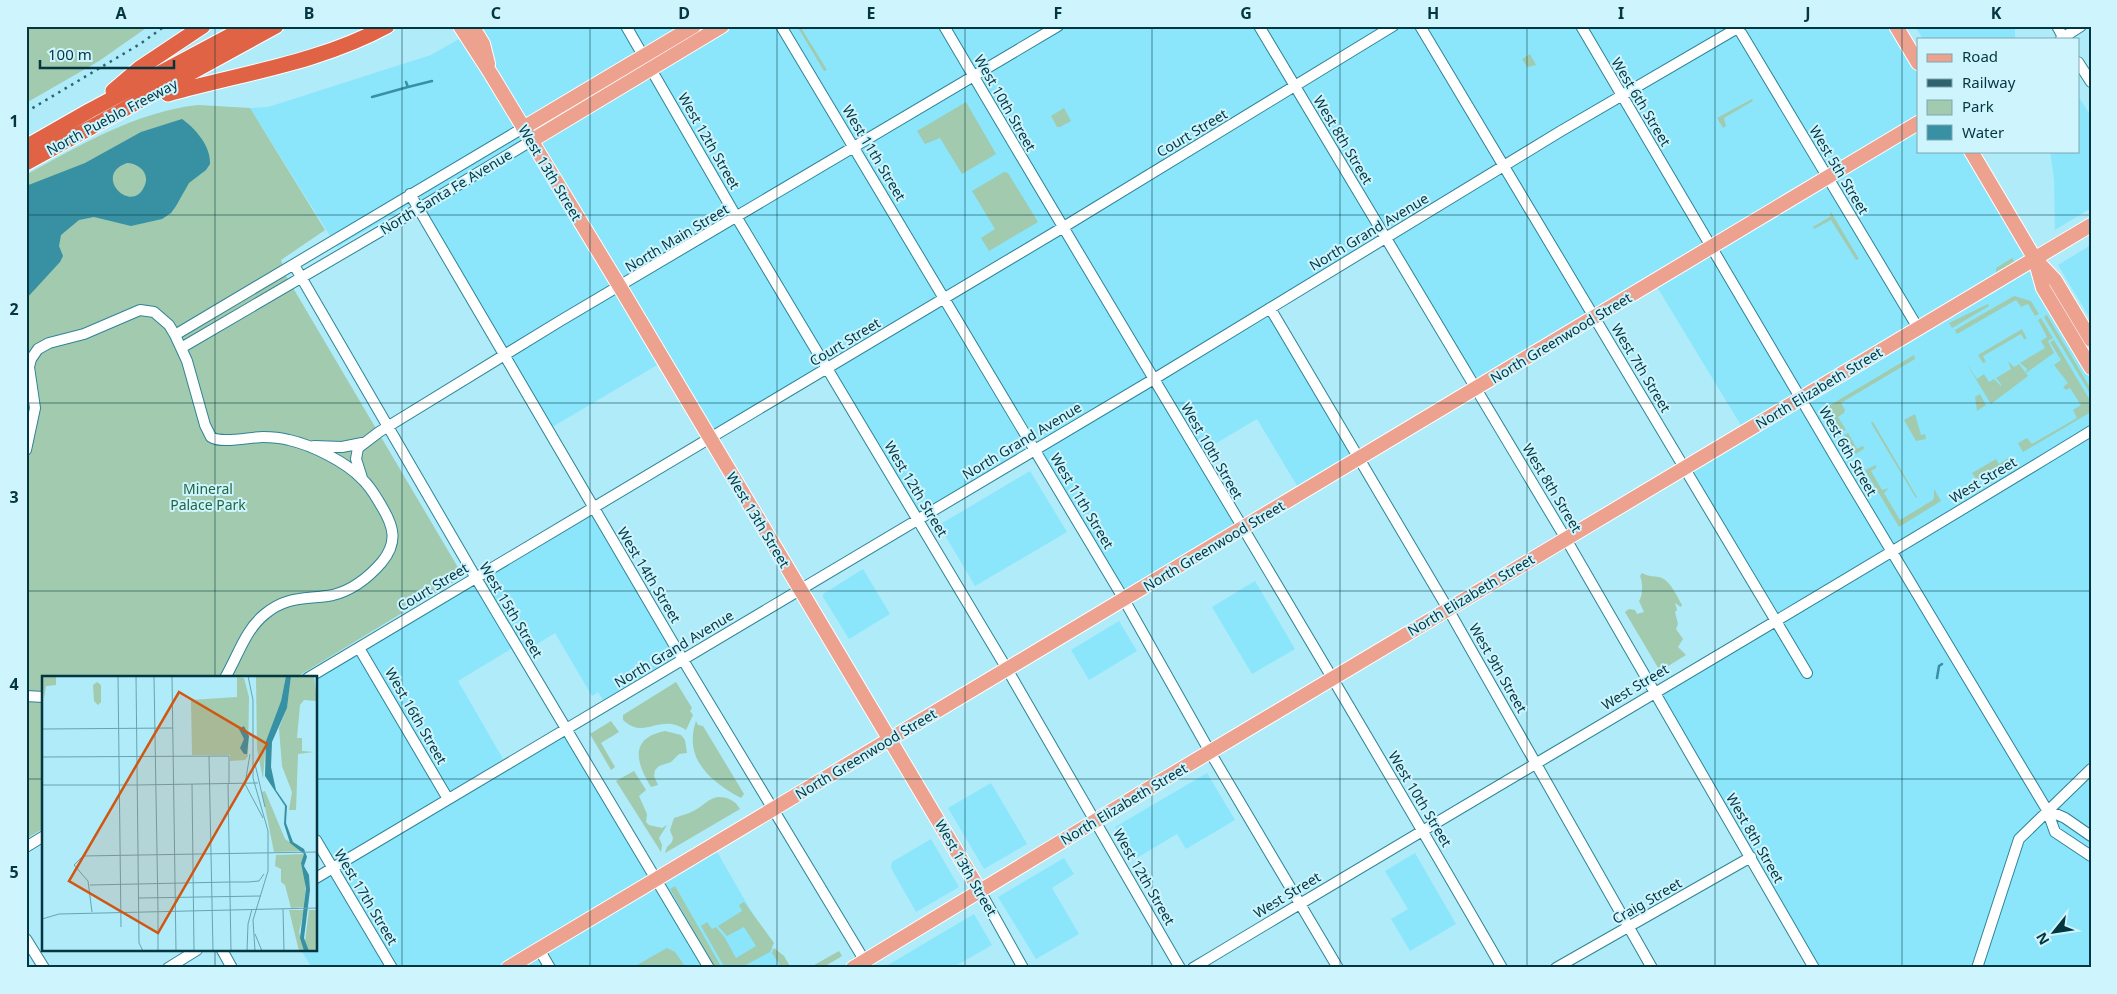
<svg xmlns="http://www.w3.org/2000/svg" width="2117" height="994" font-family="'Noto Sans',sans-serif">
<rect width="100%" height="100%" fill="#afebf9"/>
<!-- built -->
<path fill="#8be6fc" d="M482,26H1896L1918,63V151H1971L2091,354V968H1814L1655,691L1776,621L1685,468L1745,432L1654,282L1476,389L1386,239L1270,308L1360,459L1302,494L1257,419L1198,454L1242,529L1124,600L1035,450L918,519L828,368L709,438L664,361L547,430L412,204L337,247L250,108L268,107L431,55Z
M1915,26H2015V39H1923Z
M2078,96L2091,116V208L2055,230L2054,179L2050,151H2078Z
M2091,245V320L2058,265Z
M1030,471L1067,532L975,586L939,525Z
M593,507L683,660L606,705L598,692L592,696L555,633L521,654L516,646L458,681L506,764L566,729L656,879L713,845L784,968H312L301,950H316V878L332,868L316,840V678Z
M863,569L890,614L849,639L823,597V594Z
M1255,581L1295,649L1252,674L1212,607Z
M1119,621L1137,651L1089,680L1071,650Z
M1207,773L1235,820L1186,849L1177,834L1135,859L1115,827Z
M991,783L1027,844L984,869L948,808Z
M931,839L959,887L916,912L891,868L892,862Z
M1415,853L1456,924L1410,951L1391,919L1408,909L1385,871Z
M1064,858L1074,874L1052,888L1079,934L1036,959L998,897Z
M974,914L992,945L952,968H883Z"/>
<!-- green -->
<path fill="#a1caae" d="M26,26H149L99,61L26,103Z
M797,26H800L827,70L824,71Z
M1530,54L1536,65L1527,67L1522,59Z
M1752,99L1753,101L1724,118L1726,126L1723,128L1717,118Z
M966,102L996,154L962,174L940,138L925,144L917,131Z
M198,105L250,108L325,230L281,260L286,276L463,576L295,678H44V828L26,839V175C80,145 136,112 198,105Z
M1064,108L1071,121L1060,127H1057L1051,116Z
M1004,172L1008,173L1038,222L989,251L981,238L995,229L972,191Z
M1831,212L1859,259L1856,260L1831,220L1814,229L1813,227L1831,216L1830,213Z
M2012,258L2015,262L1996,272V268Z
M2014,296L2031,301L2039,314L2035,316L2028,304L2021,307L2016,300L1957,334L1955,330Z
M1988,304L1989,306L1952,328L1949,323Z
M2047,315L2091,389V395L2044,317Z
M2041,318L2053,338L2048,341L2054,353L2026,373L2028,376L1991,404L1966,363L1977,379L1984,374L1989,382L1994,379L2001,386V384L1996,378L2011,369L2008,361L2014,367L2019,364L2026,373L2027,369L2020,363L2045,348L2041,341L2047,337L2038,320Z
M2022,329L2027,339H2024L2021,334L1983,356L1986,362L1983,363L1978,355Z
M2054,340L2091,402V412L2023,452L2018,443L2027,438L2032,444L2077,418L2073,410L2081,405L2070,388L2066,390L2063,387L2068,383L2054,365L2061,360L2050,342Z
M1914,355L1915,359L1841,403L1845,410L1844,413L1838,417L1846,430L1842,432L1827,407Z
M1980,394L1986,405L1977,411L1975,397Z
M1915,414L1921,435L1925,434L1926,439L1916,441L1904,420Z
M1873,422L1917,497L1916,498L1871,423Z
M1848,433L1857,449L1862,446L1865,448L1856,454L1844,435Z
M2010,457L2012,459L1977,480L1972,473L1996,459L1999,464Z
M1876,465V468L1871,471L1882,490L1889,488L1884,493L1900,520L1933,500L1934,497V489L1941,501L1899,527L1865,470Z
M1642,573C1651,578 1655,575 1662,578C1672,583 1677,597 1682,605L1681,607L1675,603L1677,610L1675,612L1678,624L1676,629L1683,639L1678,647L1686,655L1660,671L1625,612L1629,609L1635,610L1637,614L1644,612L1639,601C1643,596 1643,582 1640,576Z
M676,682L692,708L690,711L693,715L686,730C659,712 645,741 623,720V715Z
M611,721L619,732L601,743L615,767L611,770L590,734Z
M696,721L698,725L703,726L744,794L741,798C711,782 683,759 696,721Z
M665,731L681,735L685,740L687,753L679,754L671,762L659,766L655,770L654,776L658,785L651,787C636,763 629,738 665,731Z
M634,771L646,790L639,796L647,814L646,822L649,825L662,828L667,825L659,838L662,845L661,852L616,781Z
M718,797C727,797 735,800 740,809L665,853L667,847L672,842L673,838L670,830L674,818C683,815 692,813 700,807C707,802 709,799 718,797Z
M675,886L722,968H715L670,889Z
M744,902L774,943L770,952L740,968H725L701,926L707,922L712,929L716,927L725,938L736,958L756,946L744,927L727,936L718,926L742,911L739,905Z
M667,948L675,952L686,968H636L637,965Z
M774,948L784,956L791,968H782L772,953Z
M839,951L842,956L822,968H809Z"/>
<!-- water -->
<path fill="#3890a3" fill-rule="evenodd" d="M182,119C195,128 211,146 210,164L206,170L189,183L176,206L171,213L162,219L131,226L94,217L79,220L61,235L59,246L63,256L60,262L26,299V186L85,163L141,132ZM127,163C139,163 151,174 144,187C131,215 92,175 127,163Z"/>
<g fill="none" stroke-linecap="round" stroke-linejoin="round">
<!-- stream -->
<path stroke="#3890a3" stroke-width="2.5" d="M408,87L432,81
M372,97L408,87L406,82
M1937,678L1939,666L1942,664"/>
<!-- minor casing -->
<g stroke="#2f8496" stroke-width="12">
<path id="minor" d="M626,26L737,218L1007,669L1180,968
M781,26L1122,596L1210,752L1338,968
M944,26C1129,341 1320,651 1502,968
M1259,26L1566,539L1814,968
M1420,26L1807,673
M1581,26L1847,477L2047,810L2055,832L2091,856
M1737,26L1918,328
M2057,26L2064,39
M2061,39L2081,26
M2078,62L2091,82
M410,194L683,660L869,968
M294,265L476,578L709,968
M1270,308L1448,609L1652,968
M175,335L523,128
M181,348L398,221L531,141
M314,446L342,447L362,443
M26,450L35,408L29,367L31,359L38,349L49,343L84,334L140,310L154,312L169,325L175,335L187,361L205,425L211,437C221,444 250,437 263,437C272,437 281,438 289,440C312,445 346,462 362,479C371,487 376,497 382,507C394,527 398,542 382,562C369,577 353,590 333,595C306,600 288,595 265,614C245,630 238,656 225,678
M362,478L356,459L358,448L379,432L560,321L1058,26
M359,648L448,799
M308,678L1062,228L1393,26
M26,696L44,697
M2047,810L2065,818L2091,836
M316,840L392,968
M26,847L44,836
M316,878L1154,379L1561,131L1741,26
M980,891L1023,968
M26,939L44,968
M539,949L550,968
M222,950L232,968
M168,968L197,950
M1193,968C1492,788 1794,613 2091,431
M1556,968L1751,857
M1977,968L2019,839L2091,769"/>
</g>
<!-- major casing -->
<g stroke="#fff" stroke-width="16">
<path id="major" d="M460,26L491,74L620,287L980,891
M472,26L483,44L488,64
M1896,26L1918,63
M523,128L694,26
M531,141L722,26
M1971,151L2035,259L2055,280L2091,340
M2035,259L2043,288L2091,368
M508,968L1918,123
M853,968L1161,781L2091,225"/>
</g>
<!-- highway casing -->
<g stroke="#fff" stroke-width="17">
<path id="highway" d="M113,91L140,68L203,26
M168,94C242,73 319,63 387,26
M26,147L89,111L248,26
M26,163L276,26"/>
</g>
<!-- minor -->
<use href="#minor" stroke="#fff" stroke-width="10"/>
<!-- major -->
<use href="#major" stroke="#eda18f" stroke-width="14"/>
<!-- highway -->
<use href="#highway" stroke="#e16345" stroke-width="15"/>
<!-- rail -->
<path stroke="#2f646f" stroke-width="2.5" stroke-dasharray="2.5 5" stroke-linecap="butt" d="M26,112L140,44L165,26"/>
</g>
<!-- grid -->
<path fill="none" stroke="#033640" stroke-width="1" stroke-opacity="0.55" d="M215,26V678M402,26V968M590,26V968M777,26V968M965,26V968M1152,26V968M1340,26V968M1527,26V968M1715,26V968M1902,26V968M26,215H2091M26,403H2091M26,591H2091M26,779H44M316,779H2091M215,950V968"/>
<g text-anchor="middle" stroke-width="4" stroke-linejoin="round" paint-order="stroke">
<!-- street labels -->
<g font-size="14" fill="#033640" stroke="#cef4fe">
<text transform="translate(1641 102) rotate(59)" y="5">West 6th Street</text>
<text transform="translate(1005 103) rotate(60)" y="5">West 10th Street</text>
<text transform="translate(112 117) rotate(-28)" y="5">North Pueblo Freeway</text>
<text transform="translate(1192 133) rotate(-31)" y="5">Court Street</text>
<text transform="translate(1343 140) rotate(59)" y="5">West 8th Street</text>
<text transform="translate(709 141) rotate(60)" y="5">West 12th Street</text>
<text transform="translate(874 153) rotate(59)" y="5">West 11th Street</text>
<text transform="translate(1839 170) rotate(59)" y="5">West 5th Street</text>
<text transform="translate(550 173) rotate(59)" y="5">West 13th Street</text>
<text transform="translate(446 192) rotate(-31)" y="5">North Santa Fe Avenue</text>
<text transform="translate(1369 232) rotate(-31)" y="5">North Grand Avenue</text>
<text transform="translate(677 238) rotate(-31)" y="5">North Main Street</text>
<text transform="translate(1561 338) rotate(-31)" y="5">North Greenwood Street</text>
<text transform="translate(845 342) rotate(-31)" y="5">Court Street</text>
<text transform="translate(1641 368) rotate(59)" y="5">West 7th Street</text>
<text transform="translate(1819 388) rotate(-31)" y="5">North Elizabeth Street</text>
<text transform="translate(1022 441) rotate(-31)" y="5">North Grand Avenue</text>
<text transform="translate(1212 451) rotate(60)" y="5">West 10th Street</text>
<text transform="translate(1848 451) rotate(60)" y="5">West 6th Street</text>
<text transform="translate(1983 480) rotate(-31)" y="5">West Street</text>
<text transform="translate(1552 488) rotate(59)" y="5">West 8th Street</text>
<text transform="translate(916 489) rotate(59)" y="5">West 12th Street</text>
<text transform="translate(1082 501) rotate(59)" y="5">West 11th Street</text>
<text transform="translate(758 520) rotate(59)" y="5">West 13th Street</text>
<text transform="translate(1214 546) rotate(-31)" y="5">North Greenwood Street</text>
<text transform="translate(649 575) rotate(59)" y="5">West 14th Street</text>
<text transform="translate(433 587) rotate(-31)" y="5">Court Street</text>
<text transform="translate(1471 595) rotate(-31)" y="5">North Elizabeth Street</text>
<text transform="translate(511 610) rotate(59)" y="5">West 15th Street</text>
<text transform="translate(674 649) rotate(-31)" y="5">North Grand Avenue</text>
<text transform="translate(1498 668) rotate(60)" y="5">West 9th Street</text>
<text transform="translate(1635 687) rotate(-31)" y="5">West Street</text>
<text transform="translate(416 716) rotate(60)" y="5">West 16th Street</text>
<text transform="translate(866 754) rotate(-31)" y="5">North Greenwood Street</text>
<text transform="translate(1420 799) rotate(59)" y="5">West 10th Street</text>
<text transform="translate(1124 804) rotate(-31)" y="5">North Elizabeth Street</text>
<text transform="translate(1755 838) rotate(60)" y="5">West 8th Street</text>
<text transform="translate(966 868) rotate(60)" y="5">West 13th Street</text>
<text transform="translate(1144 877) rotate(60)" y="5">West 12th Street</text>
<text transform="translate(1287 895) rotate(-31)" y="5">West Street</text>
<text transform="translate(366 897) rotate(59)" y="5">West 17th Street</text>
<text transform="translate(1647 901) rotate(-30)" y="5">Craig Street</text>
</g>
<!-- park labels -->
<g font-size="14" fill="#22663f" stroke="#cef4fe">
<text x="208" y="494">Mineral<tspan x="208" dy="16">Palace Park</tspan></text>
</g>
</g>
<!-- overview -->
<g transform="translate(42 676)">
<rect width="275" height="275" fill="#afebf9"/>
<path d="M0,0H14V9L4,10L2,23ZM214,0H244L239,25L224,65L221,103L215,73ZM249,0H272L275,25L262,24L258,29L255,62H260V75L272,76L256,78L254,134H247L250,116L240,90L237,52L245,32ZM195,1L202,2L207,21L206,80L203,84L188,85V79H150L149,24L195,21ZM55,6L59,9V26L56,29L52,25L51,9ZM223,115L243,163L261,175L232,176L220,116ZM262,178L259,187L264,206L262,231L249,232L243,209L239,206V193L233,190L234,179ZM247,234H262L257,256L262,275H257ZM267,234H275V275H267L263,266Z" fill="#a1caae"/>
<path d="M244,0H249L245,32L230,66L229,91L234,114L245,130L244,147L251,166L262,173L265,181L262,190L267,199L268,214L262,262L267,275H262L258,262L264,212L259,187L262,178L248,167L242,148L243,130L223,100L224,65L239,25ZM202,50L207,60L205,78H202L198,72L202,63L197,53Z" fill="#3890a3"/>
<path fill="none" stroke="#6aa3af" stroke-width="1" d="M76,0L79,251M94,0L97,267L101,275M112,0L116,236M130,0L134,275M206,0L211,24V102L226,155V195L211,244L213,275M0,53L131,52M208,78L203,108L221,142M167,80L171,275M0,81L187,80V108M213,88L223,131M150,108L152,275M186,108L189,275M0,109H95M95,109L216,107M188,206H206M206,206L217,205L222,198M48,209L188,206M97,222L219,220M241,233L242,275M50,236L46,205L32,189L41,180L275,176M116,236V275M0,243L17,238L275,232M213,258L220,275M205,275L206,248L210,233"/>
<path fill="#d15611" fill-opacity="0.15" stroke="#d15611" stroke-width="2.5" d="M137,16L225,68L116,257L27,205Z"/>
<rect width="275" height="275" fill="none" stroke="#033640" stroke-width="2.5"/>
</g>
<!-- border -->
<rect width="2117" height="994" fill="none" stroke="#cef4fe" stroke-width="55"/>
<!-- legend -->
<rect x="1917" y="38" width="162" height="115" fill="#cef4fe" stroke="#7da8b2"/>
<rect x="1927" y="54" width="25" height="8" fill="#eda18f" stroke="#7da8b2"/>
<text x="1962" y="62" font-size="15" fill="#033640">Road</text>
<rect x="1927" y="79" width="25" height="8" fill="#2f646f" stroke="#7da8b2"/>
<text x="1962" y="88" font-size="15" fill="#033640">Railway</text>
<rect x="1927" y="100" width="25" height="15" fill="#a1caae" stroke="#7da8b2"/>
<text x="1962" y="112" font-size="15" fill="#033640">Park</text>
<rect x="1927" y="125" width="25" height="15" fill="#3890a3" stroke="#7da8b2"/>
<text x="1962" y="138" font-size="15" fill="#033640">Water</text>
<!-- north arrow -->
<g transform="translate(2054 932) rotate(240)" stroke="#cef4fe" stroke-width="4" paint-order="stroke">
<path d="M0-4L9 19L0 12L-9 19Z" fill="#033640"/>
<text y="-8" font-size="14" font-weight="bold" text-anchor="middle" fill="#033640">N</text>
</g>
<!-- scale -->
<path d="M40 60v8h134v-8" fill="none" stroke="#033640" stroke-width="2.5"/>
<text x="48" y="60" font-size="15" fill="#033640" stroke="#cef4fe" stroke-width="4" paint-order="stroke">100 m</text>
<rect x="28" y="28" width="2062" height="938" fill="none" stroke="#033640" stroke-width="2"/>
<g font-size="16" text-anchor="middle" font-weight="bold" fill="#033640">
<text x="121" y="19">A</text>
<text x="309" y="19">B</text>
<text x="496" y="19">C</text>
<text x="684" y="19">D</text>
<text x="871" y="19">E</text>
<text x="1058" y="19">F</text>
<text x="1246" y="19">G</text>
<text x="1433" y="19">H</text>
<text x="1621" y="19">I</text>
<text x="1808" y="19">J</text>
<text x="1996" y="19">K</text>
<text x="14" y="127">1</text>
<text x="14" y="315">2</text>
<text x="14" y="503">3</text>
<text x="14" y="690">4</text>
<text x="14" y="878">5</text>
</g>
</svg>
